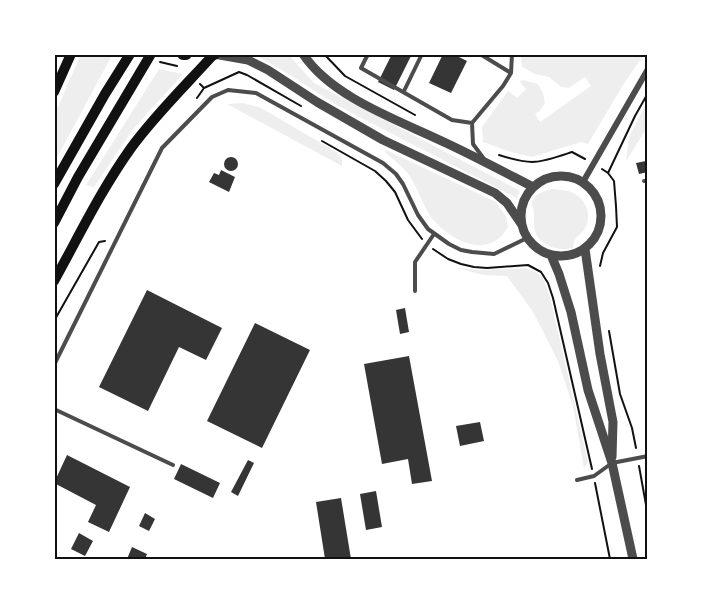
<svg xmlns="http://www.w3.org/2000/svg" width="702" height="613" font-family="Poppins,sans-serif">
<rect width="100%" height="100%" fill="#fff"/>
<!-- green -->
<path fill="#eee" d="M81,54H111L110,59L54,163V116Z
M258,54H288L314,83L520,191L517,198L344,109C315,92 288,72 257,56Z
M521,54H644L623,85L588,144L581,142L532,157L511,152L483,142L482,127L508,91L517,98L526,89L520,82L523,80L538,84L543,93L545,103L540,111L535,114L540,122L591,86L585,77L569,88L561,87L549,77L535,74L522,67Z
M159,69L183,74L133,129L94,187L86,185Z
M648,100V126L626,161L629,137Z
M243,103L261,108L338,153L342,160V166L227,104Z
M386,150L496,202L506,217L508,227C489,261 450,241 431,217C422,204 418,188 409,175C403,167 393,159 385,152Z
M552,189C558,190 566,190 571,192C585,197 593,215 585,228C580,237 574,235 573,248C557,252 537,245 534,227C533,218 536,211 531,203C534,194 543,191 552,189Z
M458,268L480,270L525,268L536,272L543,278L550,297L588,462L584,468L573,406L558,361L533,312L507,276L483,275Z"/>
<!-- building -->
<path fill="#353535" d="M392,54H412L394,90L378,82Z
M443,54H453L467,61L451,93L429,83Z
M224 164a7 7 0 1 1 14 0a7 7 0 1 1-14 0Z
M646,161L648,172L639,174L636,163Z
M221,170L235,177L229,192L209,182L214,173L219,175Z
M147,290L222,328L206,360L179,347L148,411L99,387Z
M405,308L409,332L400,334L396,310Z
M255,323L310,350L262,448L207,421Z
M409,356L432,481L412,484L408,459L382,464L364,364Z
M480,422L484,441L460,446L456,426Z
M67,455L130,487L109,532L88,522L96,505L54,483Z
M248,460L254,463L238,496L231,492Z
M181,464L220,483L213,498L174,479Z
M376,491L382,527L366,530L360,494Z
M341,498L351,559H325L316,502Z
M145,513L155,519L149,531L139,526Z
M79,533L93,541L85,556L71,549Z
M132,547L147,554L145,559H127Z"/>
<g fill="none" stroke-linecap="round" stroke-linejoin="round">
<!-- path -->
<path stroke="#111" stroke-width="2" d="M324,54L345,76L415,115
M160,62L177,66
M200,84L204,88L239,72L247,75L301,106
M197,98L204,88
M322,141L375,171L386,181L395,192L408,220L422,239
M499,155C533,166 539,163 572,152L585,159
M608,173L635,116L648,93
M433,249L448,259L461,264L474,267L487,268L528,265L541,272L548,283L553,298L592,469
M600,266L603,253L617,227L616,206L614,181L608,173L602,169
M54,321L99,242L105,241
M609,331L620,394L632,428L636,448
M639,466L648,516
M595,483L610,559"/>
<!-- service -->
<path stroke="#4c4c4c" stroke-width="4" d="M368,54L361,68L452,120L472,123
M480,54L511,73
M404,91L422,54
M484,159L473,144L472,123L503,86L511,73L512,54
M644,181H648
M415,291V262L434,234
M54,365L162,148L212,97L228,90L256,93L383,163L396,174L403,184L418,215L428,229L449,244L461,250L472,252L494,254L527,238
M54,409L173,465
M577,480L594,476L612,463L648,456"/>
<!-- minor -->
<path stroke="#4c4c4c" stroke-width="6" d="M583,182L648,69"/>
<!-- tertiary -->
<path stroke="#4c4c4c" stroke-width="9" d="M214,54L248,60L268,70L317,102L383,140L495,193L507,203L522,225
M303,54C332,98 401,121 446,143C476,157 504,172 533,187
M521 216a40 40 0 1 1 80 0a40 40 0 1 1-80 0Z
M585,249L600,354L613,422L612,457
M551,255L559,274L571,312L588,390L612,463L633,559"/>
<!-- secondary -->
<path stroke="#111" stroke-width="10" d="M54,92L71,54
M54,184L105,94L130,54
M54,223L78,177L151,54
M54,281C79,236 101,190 131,148C155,115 186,85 214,54"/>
<!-- primary -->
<path stroke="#111" stroke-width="12" d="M183,54H186
M211,54H214"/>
</g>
<!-- border -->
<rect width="702" height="613" fill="none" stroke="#ffffff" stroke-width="111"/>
<rect x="56" y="56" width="590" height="502" fill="none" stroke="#111" stroke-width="2"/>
</svg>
